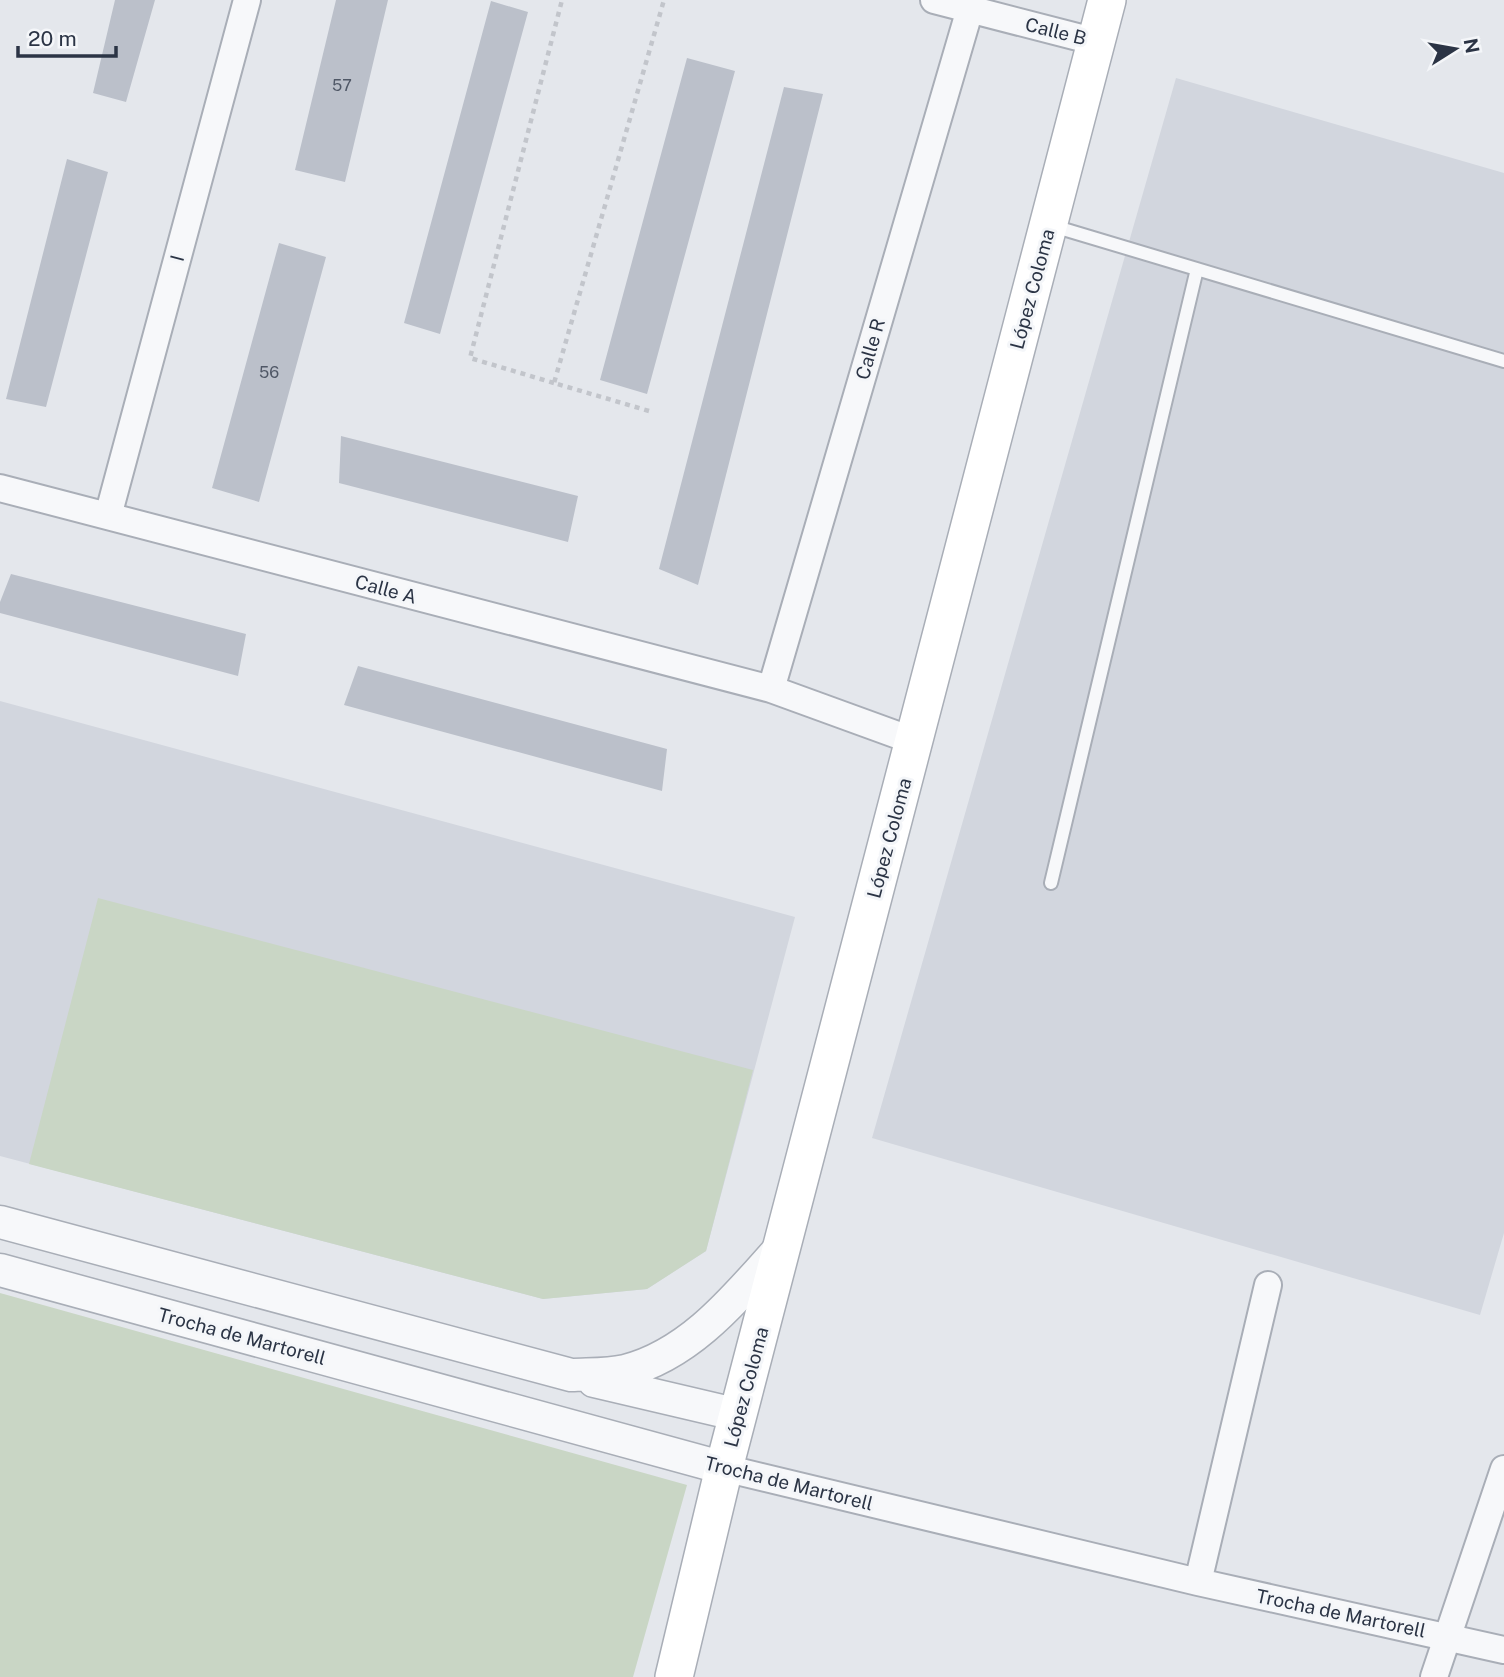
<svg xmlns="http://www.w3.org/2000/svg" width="1504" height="1677" font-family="'Public Sans',sans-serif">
<rect width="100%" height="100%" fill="#e4e7ec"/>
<!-- built -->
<path fill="#d2d6de" d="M1176,78L1504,173V1233L1480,1315L872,1138Z
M0,701L795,917L706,1251L647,1289L543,1299L0,1156Z"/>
<!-- green -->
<path fill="#c9d6c5" d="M98,898L753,1070L706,1251L647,1289L543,1299L29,1164Z
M0,1293L687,1485L633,1677H0Z"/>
<!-- building -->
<path fill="#bbc0ca" d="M115,0H155L126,102L93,93Z
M336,0H388L345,182L295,170Z
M491,1L528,12L440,334L404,323Z
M687,58L735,71L647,394L600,380Z
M784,87L823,94L698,585L659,569Z
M67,159L108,172L46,407L6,399Z
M279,243L326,257L259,502L212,488Z
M341,436L578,496L568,542L339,483Z
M11,574L246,634L238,676L0,613V602Z
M358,666L667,749L662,791L344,705Z"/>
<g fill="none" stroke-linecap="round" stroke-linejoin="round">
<!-- service casing -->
<g stroke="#a9aeb7" stroke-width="16">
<path id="service" d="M1053,226L1504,361
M1051,883L1197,269"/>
</g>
<!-- minor casing -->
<g stroke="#a9aeb7" stroke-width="30">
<path id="minor" d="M934,0L1097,42
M0,488L771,689L914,741
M108,516L247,0
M771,689L970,9
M724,1468L1198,1582L1504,1650
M1198,1582L1268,1285
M1434,1677L1504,1469"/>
</g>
<!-- tertiary casing -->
<g stroke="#a9aeb7" stroke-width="35">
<path id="tertiary" d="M0,1222L571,1375C588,1374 608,1375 625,1371C692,1354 738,1295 782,1246
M0,1270L724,1468
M594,1381L739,1415"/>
</g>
<!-- secondary casing -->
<g stroke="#a9aeb7" stroke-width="40">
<path id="secondary" d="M674,1677L724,1468L1107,0"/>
</g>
<!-- path -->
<path stroke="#c2c5cb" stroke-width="4.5" stroke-dasharray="5 5" stroke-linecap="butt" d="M554,383L470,358L562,0
M649,411L554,383L664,0"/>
<!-- service -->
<use href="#service" stroke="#f7f8fa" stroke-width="12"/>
<!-- minor -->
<use href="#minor" stroke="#f7f8fa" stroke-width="26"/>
<!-- tertiary -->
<use href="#tertiary" stroke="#f7f8fa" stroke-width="32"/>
<!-- secondary -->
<use href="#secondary" stroke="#fff" stroke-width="37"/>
</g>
<g text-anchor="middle" stroke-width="6" stroke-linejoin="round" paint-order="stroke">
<!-- number labels -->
<g font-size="16" fill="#4f5766">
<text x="342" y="91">57</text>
<text x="269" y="378">56</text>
</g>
<!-- street labels -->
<g font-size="19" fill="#2b3445" stroke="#f4f6f9">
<text transform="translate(1056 31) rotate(14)" y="7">Calle B</text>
<text transform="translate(177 258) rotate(-75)" y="7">I</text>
<text transform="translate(1032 289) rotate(-75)" y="7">López Coloma</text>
<text transform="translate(870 349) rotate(-74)" y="7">Calle R</text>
<text transform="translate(386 589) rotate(15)" y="7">Calle A</text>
<text transform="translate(889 838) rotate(-75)" y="7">López Coloma</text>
<text transform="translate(242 1336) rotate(15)" y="7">Trocha de Martorell</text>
<text transform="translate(746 1387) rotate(-75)" y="7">López Coloma</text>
<text transform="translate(789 1483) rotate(14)" y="7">Trocha de Martorell</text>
<text transform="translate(1341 1613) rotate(12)" y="7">Trocha de Martorell</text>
</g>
</g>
<!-- north arrow -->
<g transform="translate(1455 49) rotate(79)" stroke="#f4f6f9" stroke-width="5" paint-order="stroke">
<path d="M0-5L12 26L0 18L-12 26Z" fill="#2b3445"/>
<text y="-10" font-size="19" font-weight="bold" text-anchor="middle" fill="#2b3445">N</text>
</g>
<!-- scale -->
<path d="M18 46v10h98v-10" fill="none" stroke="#2b3445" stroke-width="3.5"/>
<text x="28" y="46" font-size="21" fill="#2b3445" stroke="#f4f6f9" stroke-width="5" paint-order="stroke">20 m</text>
</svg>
